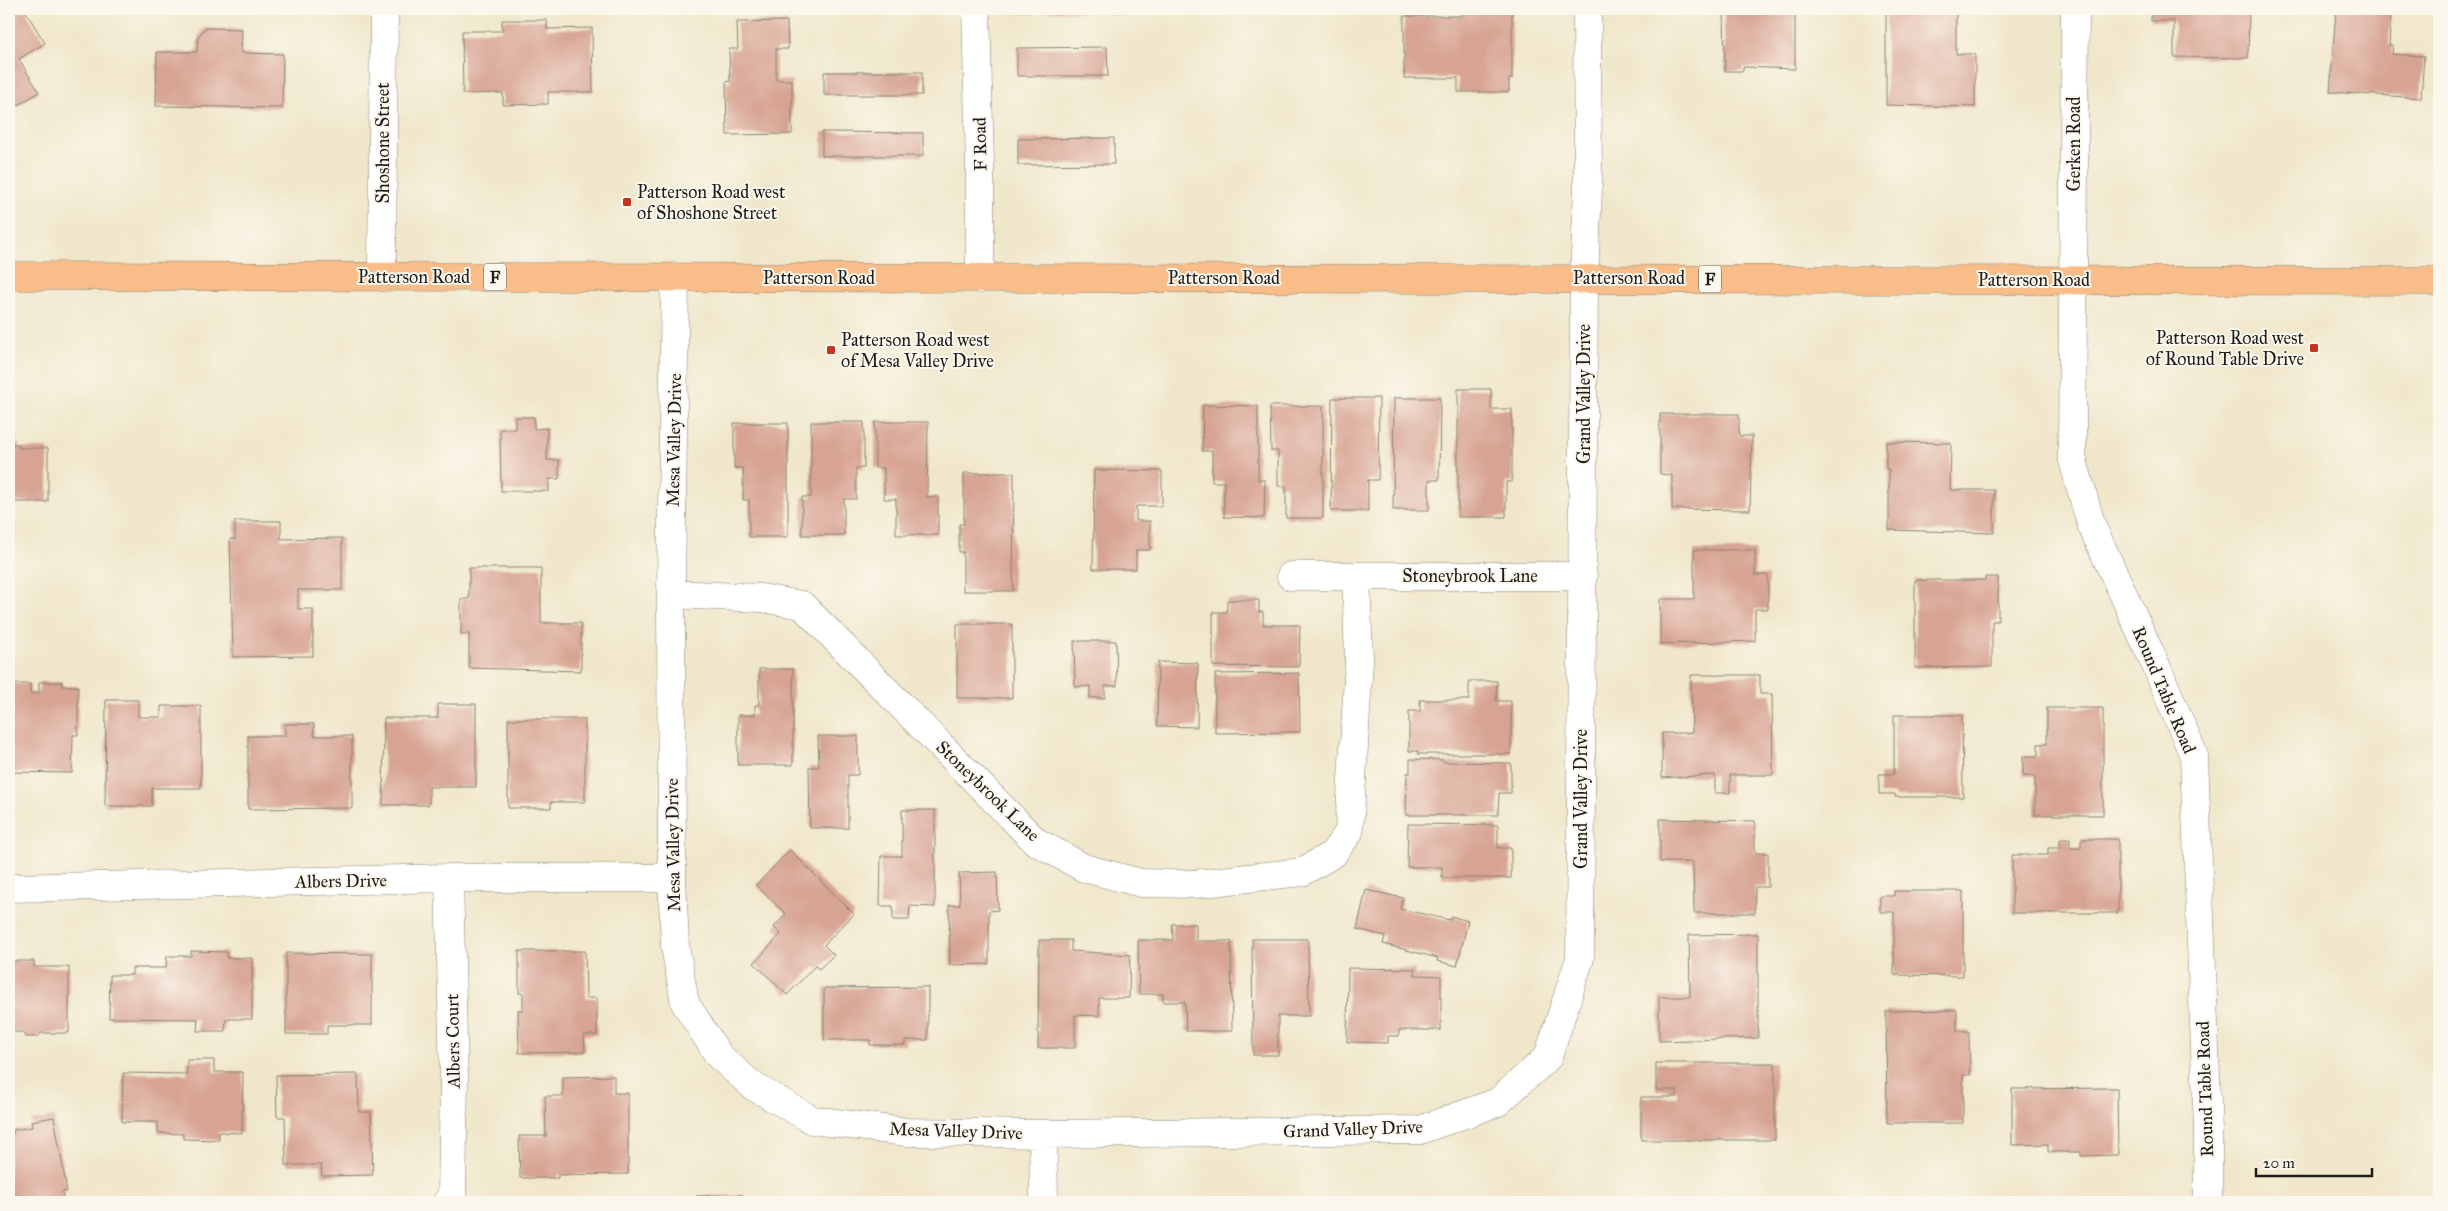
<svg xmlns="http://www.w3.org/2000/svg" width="2448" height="1211" font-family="'IM FELL Great Primer',serif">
<rect width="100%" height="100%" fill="#fbf7ec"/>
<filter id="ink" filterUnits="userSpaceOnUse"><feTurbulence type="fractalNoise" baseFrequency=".02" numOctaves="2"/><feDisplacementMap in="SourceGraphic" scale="10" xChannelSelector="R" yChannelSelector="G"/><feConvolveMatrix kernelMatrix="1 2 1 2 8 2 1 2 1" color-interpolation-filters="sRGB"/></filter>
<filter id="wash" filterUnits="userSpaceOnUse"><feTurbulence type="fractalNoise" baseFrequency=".0096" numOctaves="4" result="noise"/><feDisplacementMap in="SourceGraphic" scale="20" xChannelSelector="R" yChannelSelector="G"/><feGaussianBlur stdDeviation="1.12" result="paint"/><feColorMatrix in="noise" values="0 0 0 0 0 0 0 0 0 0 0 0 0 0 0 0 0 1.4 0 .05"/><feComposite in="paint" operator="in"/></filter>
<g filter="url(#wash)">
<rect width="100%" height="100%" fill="#f0e7cb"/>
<g id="blocks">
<!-- building -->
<path fill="#d7a392" d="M9,9H24L45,43L19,59L39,92L9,111Z
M1015,9H1124V12L1015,11Z
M1462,9H1512V79H1509V92H1458V78H1404V16H1462Z
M1724,9H1795V69L1743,67V71H1725Z
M2151,9H2249L2248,58L2174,57V21H2151Z
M2336,9H2391L2389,45H2393L2392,54L2424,56L2421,98L2330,92Z
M1886,10H1956V54H1975V107L1886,105Z
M502,20H547V29L592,28L593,92H548V104L503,105V93L463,94L462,31H502Z
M787,21L788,49H776V80H792V134L727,135L726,82L730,81L729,49H738L737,22Z
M205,28L242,29L241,53L283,54L282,108L156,106L157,52H197L198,37Z
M1107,47L1108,76H1017V48Z
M824,72H922V95H824Z
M822,132L923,133V156H822Z
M1114,138V164L1018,165V139Z
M1458,389H1491V409H1512V482H1506V517H1458Z
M1332,398H1379L1378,480H1368V511H1331Z
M1394,398H1440L1439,480H1429V510H1393Z
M1203,405L1258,406V480H1265L1264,518L1224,517V482H1212V451H1202Z
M1270,406H1323V518H1286V486H1278V451H1271Z
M1660,414H1739V436H1752L1750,510L1672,509V475L1660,474Z
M515,417H534V429L547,428V460H559V479H549V491H501L500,429H515Z
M811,422H864V468H856V499H844V535H802V497H811Z
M875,422H928L927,497H938V535H896V499H884V468H875Z
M734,423H788V537H749V500H743V468H734Z
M1886,442L1951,443L1950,490H1994V533L1889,530V469H1886Z
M9,444H19V448H48V502H9Z
M1094,470L1162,471V506H1136V521H1150V550H1136V569H1093Z
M964,473H1014L1013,591H963V552H959V524H964Z
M235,521H281V539L342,538V590H298V609H313V656L233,657L230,539H235Z
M1694,550H1755V575H1768V609H1755V641L1660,644V599H1694Z
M469,568H541V623H581V671L469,668V634H461V599H469Z
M1985,577H1998V621H1992V667L1915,668V580H1985Z
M1227,600H1259V612H1263V625H1300L1299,667L1213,666V612H1227Z
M957,624H1012V698H957Z
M1074,641H1116L1117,686H1105V698H1090V686L1075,687Z
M1158,662L1198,663L1197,727L1157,726Z
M759,669H793V765H738V715H755V705H759Z
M1299,673L1300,732L1215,733V674Z
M1691,675H1760V694H1772L1773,775H1730V793H1715V775L1662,778V733H1692Z
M1469,681H1497L1496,701H1511V754H1418V751H1409V711H1420V700H1469Z
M39,682H62V686H78V735H73L72,773L9,772V684H30V693H39Z
M106,700H138V717H161V706H201V788H152V806H105Z
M438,704H476V787H429V805H383L384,718H438Z
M2047,708H2103V815H2035V776H2023V756H2038V744H2047Z
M1894,715H1962L1963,797H1895V794H1879V774H1894Z
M508,719H585V802H551V808H508Z
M285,724H314V736H352V808L248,809V736H285Z
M818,736H858V775H848V828H810L809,767H819Z
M1410,759L1443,760V762L1511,763V793H1499L1498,815H1406L1407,773H1410Z
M902,810H935V907L910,906L909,920H893V906H880L881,856H902Z
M1660,819L1755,821V853H1768V887H1755V913H1694L1693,862H1660Z
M1408,824L1498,825V848H1511V878H1442V867H1407Z
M2060,839H2070V848H2081V839H2118V913H2012V855H2048V848H2060Z
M790,850L854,914L824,945L834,955L819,969L815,966L787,995L754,963L781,934L774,927L786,914L756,885Z
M997,872L998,910L989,911V964L950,965L949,905H960L959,873Z
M1366,890L1403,898L1400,909L1450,920L1451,916L1468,921L1457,966L1437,961L1438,958L1383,944L1385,936L1357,929Z
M1894,891H1963V976L1894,975V912H1880V896H1894Z
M1172,924H1196V941H1231L1232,1031H1186L1185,1002H1163V994H1139L1138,940H1173Z
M1758,934V1038L1659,1041V997H1690L1689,935Z
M1252,939H1308L1309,1016H1278V1055H1253Z
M1039,940H1071V951L1130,955L1129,998H1099V1016L1075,1015V1048H1038Z
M191,951L227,952V958H252V1019H226L225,1031H197L198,1019L109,1018L110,975H132V968H166L167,956H191Z
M519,951H585L586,998H597V1035H584L585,1052L519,1053L518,1010H523V993H519Z
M286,953L372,954V1025H327V1034H286Z
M9,961H34V967H69V1033H41L38,1037H26L23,1032H9Z
M1348,968L1415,969V975L1441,976V1030H1399V1036H1388V1043L1347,1042Z
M928,987V1040H905V1045H870V1040H824V988Z
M1957,1010V1031H1969L1970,1075H1963V1123H1887L1886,1011Z
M187,1060H214V1072H243L242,1133L219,1132V1140L183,1139V1134L158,1133V1122H122L123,1073L187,1074Z
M1656,1063H1775V1140H1641V1097H1677V1090H1656Z
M358,1074L359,1112H371L373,1175L322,1176L321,1165H286L285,1117H277L276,1075Z
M614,1076V1093H628V1174L558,1175V1178H520L519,1136H546L545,1096H563V1077Z
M2117,1088L2118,1155L2081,1156V1152H2048V1144L2012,1145V1089Z
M54,1117L67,1191L62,1192L64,1202H9V1134H13V1130L32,1127L31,1121Z
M743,1195V1202H697V1196Z
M748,1198H761L764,1202H745Z"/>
</g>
</g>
<g filter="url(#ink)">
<use href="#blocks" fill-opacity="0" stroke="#868274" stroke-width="1"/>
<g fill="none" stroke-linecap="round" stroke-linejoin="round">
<!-- minor casing -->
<g stroke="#868274" stroke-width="29">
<path id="minor" d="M976,9L980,167V279
M2075,9L2072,457L2091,524L2158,670L2194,756L2208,1131V1202
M382,277L384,9
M675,277L671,594L672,878L675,946L685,1003L719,1056L753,1086L812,1120L906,1132L1043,1134L1420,1130L1498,1102L1548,1057L1580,958L1584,278L1588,189L1587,9
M1291,576H1583
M671,594L761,598L802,605L1035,841L1084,868L1141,883L1195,884L1302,872L1333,854L1349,832L1359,660L1356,576
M9,888L449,878H672
M1043,1134L1044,1202
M447,1202L452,1194L454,1080L449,878"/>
</g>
<!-- major casing -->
<g stroke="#868274" stroke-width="29">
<path id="major" d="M9,276L2439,281"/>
</g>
<!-- minor -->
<use href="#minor" stroke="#fff" stroke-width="28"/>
<!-- major -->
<use href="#major" stroke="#f8bd89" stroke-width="28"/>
</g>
</g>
<!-- markers -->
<g fill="#c8321e" stroke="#fbf7ec" stroke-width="2">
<rect x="622" y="197" width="10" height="10" rx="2.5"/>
<rect x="2309" y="343" width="10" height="10" rx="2.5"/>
<rect x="826" y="345" width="10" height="10" rx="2.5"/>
</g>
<g text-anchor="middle" stroke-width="4" stroke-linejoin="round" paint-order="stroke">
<!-- shield labels -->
<g fill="#fbf7ec" stroke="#5f5e5a" stroke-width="1">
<rect x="484" y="263.5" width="22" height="27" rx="4"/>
<rect x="1699" y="265.5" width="22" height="27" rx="4"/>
</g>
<g font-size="16" font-weight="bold" fill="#1c1c1c">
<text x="495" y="283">F</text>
<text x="1710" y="285">F</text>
</g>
<!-- street labels -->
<g font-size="18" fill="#1c1c1c" stroke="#fbf7ec">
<text transform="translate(383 143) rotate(-90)" y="6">Shoshone Street</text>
<text transform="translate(980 144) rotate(-91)" y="6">F Road</text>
<text transform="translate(2074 144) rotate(-90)" y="6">Gerken Road</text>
<text x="414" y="283">Patterson Road</text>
<text x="819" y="284">Patterson Road</text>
<text x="1224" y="284">Patterson Road</text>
<text x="1629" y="284">Patterson Road</text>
<text x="2034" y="286">Patterson Road</text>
<text transform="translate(1584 394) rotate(-90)" y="6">Grand Valley Drive</text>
<text transform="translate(674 440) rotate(-89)" y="6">Mesa Valley Drive</text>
<text x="1470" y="582">Stoneybrook Lane</text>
<text transform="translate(2164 690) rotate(67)" y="6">Round Table Road</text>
<text transform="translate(988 791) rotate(44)" y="6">Stoneybrook Lane</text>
<text transform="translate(1581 799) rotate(-90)" y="6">Grand Valley Drive</text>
<text transform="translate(673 845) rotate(-91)" y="6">Mesa Valley Drive</text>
<text transform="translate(341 881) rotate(-1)" y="6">Albers Drive</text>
<text transform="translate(453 1041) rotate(-91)" y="6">Albers Court</text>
<text transform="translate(2205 1089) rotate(-92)" y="6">Round Table Road</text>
<text transform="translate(1353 1129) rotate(-2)" y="6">Grand Valley Drive</text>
<text transform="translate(956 1131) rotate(2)" y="6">Mesa Valley Drive</text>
</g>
<!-- poi labels -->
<g font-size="18" fill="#1c1c1c" stroke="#fbf7ec" text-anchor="start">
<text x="637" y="198">Patterson Road west<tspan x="637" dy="21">of Shoshone Street</tspan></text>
<text x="2304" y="344" text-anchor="end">Patterson Road west<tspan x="2304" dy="21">of Round Table Drive</tspan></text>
<text x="841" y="346">Patterson Road west<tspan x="841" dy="21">of Mesa Valley Drive</tspan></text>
</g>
</g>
<!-- margin -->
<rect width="2448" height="1211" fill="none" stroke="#fbf7ec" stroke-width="30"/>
<!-- scale -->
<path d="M2256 1168v8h116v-8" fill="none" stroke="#1c1c1c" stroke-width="2.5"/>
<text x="2263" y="1168" font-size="15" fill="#1c1c1c" stroke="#fbf7ec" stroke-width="4" paint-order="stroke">20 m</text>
</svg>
